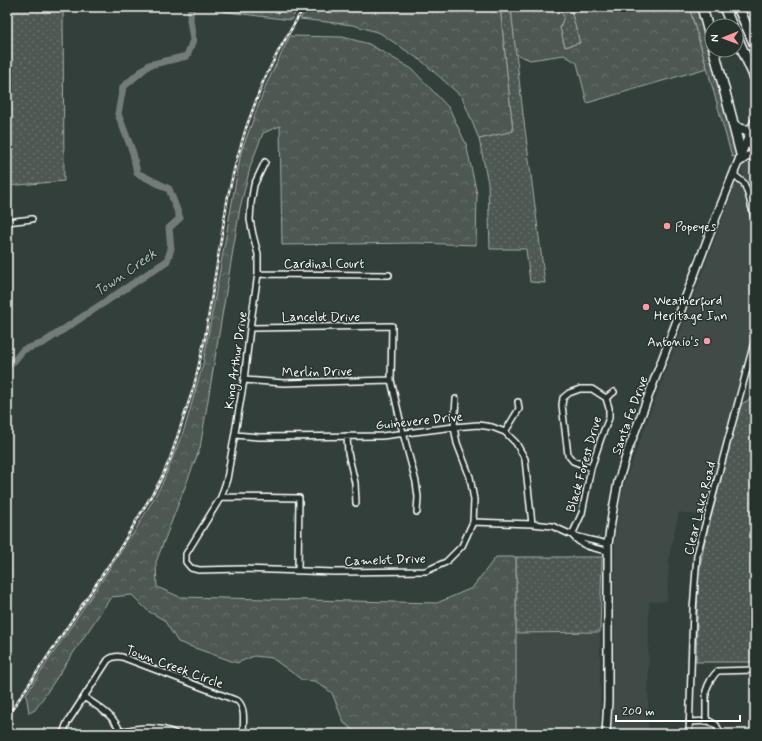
<svg xmlns="http://www.w3.org/2000/svg" width="762" height="741" font-family="Mynerve,sans-serif">
<defs>
<pattern id="grass-dots" width="8" height="8" patternUnits="userSpaceOnUse"><rect width="8" height="8" fill="#4d5853"/><path d="M2 2h.1M6 6h.1" fill="none" stroke="#68716d" stroke-width="1.8" stroke-linecap="round"/></pattern>
<pattern id="forest-crowns" width="20" height="18" patternUnits="userSpaceOnUse"><rect width="20" height="18" fill="#4d5853"/><path d="M2 6a3 3 0 1 1 6 0M12 15a3 3 0 1 1 6 0" fill="none" stroke="#68716d"/></pattern>
</defs>
<rect width="100%" height="100%" fill="#333f3a"/>
<filter id="ink" filterUnits="userSpaceOnUse"><feTurbulence type="fractalNoise" baseFrequency=".025" numOctaves="2"/><feDisplacementMap in="SourceGraphic" scale="8" xChannelSelector="R" yChannelSelector="G"/><feConvolveMatrix kernelMatrix="1 2 1 2 8 2 1 2 1" color-interpolation-filters="sRGB"/></filter>
<g filter="url(#ink)">
<!-- built -->
<path fill="#404c47" d="M752,158L755,159V203L747,180L743,175L742,170L743,165L745,163Z
M738,184H741L743,187L755,232V333L704,516L679,512L670,551L668,577L667,601L649,602L648,734H613L614,565L615,541L621,498L626,479L647,422L734,188L736,185Z
M600,632V734H516V633Z"/>
<!-- grass -->
<path fill="url(#grass-dots)" stroke="#a6aca9" d="M7,7H63L64,181L7,186Z
M217,7H299L291,20L227,12Z
M500,7H512L511,8L523,114L545,283L530,282L526,249H490L488,183L479,139L513,131Z
M555,7H570L580,43L565,47L560,28L564,16Z
M689,7H699L737,151L735,156L732,157L707,68Z
M750,399L755,401V662H696L698,579L704,545L740,405Z
M516,557H602L600,632L516,633Z"/>
<!-- forest -->
<path fill="url(#forest-crowns)" stroke="#a6aca9" d="M308,7H500L513,131L479,139L462,97L423,62L380,33L353,25L300,19Z
M512,7H556L564,16L560,28L565,47L580,43L570,7H689L707,68L587,103L577,63L564,55L530,60L516,54L511,8Z
M290,36L343,37L369,44L412,69L449,108L466,144L477,194L476,245L416,243L282,245L280,126L263,133L251,164L240,208L200,448L156,562L157,587L180,597L437,603L472,588L496,557H516V734H358L344,723L332,693L315,681L302,680L272,658L254,656L237,663L178,642L164,620L148,611L132,595L111,597L35,710L29,713L26,694L136,529L162,484L185,427L203,364L241,152L266,85Z"/>
<g fill="none" stroke-linecap="round" stroke-linejoin="round">
<!-- river -->
<path stroke="#737b78" stroke-width="7" d="M7,366L14,361L23,350L43,343L167,261L171,249L169,228L180,218L169,189L137,173L133,153L118,114L123,87L149,65L187,56L193,40L190,20L191,7
M7,556L8,576L7,592"/>
<!-- street casing -->
<g stroke="#fff" stroke-width="8">
<path id="street" d="M265,162L254,185L251,203L250,220L253,235L258,254V274L250,328L244,380L227,479L221,497L186,554V562L191,568L199,570L242,569L335,572L426,571L446,562L462,546L473,522L474,500L470,477L457,443L454,427L456,399
M733,174L744,183L749,197L755,221
M7,222L32,219
M258,274L389,275
M250,328L392,326L391,380L403,433L416,482L418,497L417,512
M244,380L284,383L391,380
M606,398L614,392
M505,432L519,409L518,402
M235,435L259,437L382,436L454,427L478,425L492,427L505,432L516,443L525,459L532,524
M347,436L348,453L355,483L356,503
M591,468L573,461L568,455L562,405L563,398L569,393L580,389H592L606,398
M221,497L299,498L298,570
M473,522L532,524L552,526L572,535L590,540L608,544
M572,535L582,513L591,468L601,438L609,418V408L606,398
M572,535C582,547 594,548 608,551
M84,697C98,707 116,716 121,734
M689,722L709,721
M120,732C139,727 158,725 176,734
M64,734L65,728L67,723L108,660C113,656 117,656 122,657L238,701C246,709 243,723 243,734
M689,734L693,610L697,555L755,339
M721,734L716,725L709,721L706,718V691C708,684 713,675 718,671L755,670"/>
</g>
<!-- secondary casing -->
<g stroke="#fff" stroke-width="10">
<path id="secondary" d="M747,142L755,149
M738,163L748,156L755,155
M606,734L608,701V544L612,515L618,482L628,450L713,225L755,120"/>
</g>
<!-- highway casing -->
<g stroke="#fff" stroke-width="12">
<path id="highway" d="M702,7L712,44
M724,7L732,26
M738,7L755,45
M736,35L755,78
M714,50L741,154
M734,125C740,130 743,130 751,130"/>
</g>
<!-- street -->
<use href="#street" stroke="#26332d" stroke-width="5"/>
<!-- secondary -->
<use href="#secondary" stroke="#26332d" stroke-width="7"/>
<!-- highway -->
<use href="#highway" stroke="#26332d" stroke-width="9"/>
<!-- rail casing -->
<g stroke="#fff" stroke-width="2.5">
<path id="rail" d="M7,717L119,550L160,481L170,459L194,386L205,338L228,196L236,162L246,128L263,82L278,52L304,7"/>
</g>
<!-- rail -->
<use href="#rail" stroke="#26332d" stroke-width="1" stroke-dasharray="3" stroke-linecap="butt"/>
</g>
</g>
<!-- markers -->
<g fill="#ff9aa2" stroke="#26332d" stroke-width="1.5">
<circle cx="667" cy="226" r="4"/>
<circle cx="646" cy="307" r="4"/>
<circle cx="707" cy="341" r="4"/>
</g>
<g text-anchor="middle" stroke-width="3" stroke-linejoin="round" paint-order="stroke">
<!-- poi labels -->
<g font-size="13" fill="#fff" stroke="#26332d" text-anchor="start">
<text x="675" y="231">Popeyes</text>
<text x="654" y="305">Weatherford<tspan x="654" dy="15">Heritage Inn</tspan></text>
<text x="699" y="346" text-anchor="end">Antonio's</text>
</g>
<!-- street labels -->
<g font-size="13" fill="#fff" stroke="#26332d">
<text x="324" y="268">Cardinal Court</text>
<text x="321" y="321">Lancelot Drive</text>
<text transform="translate(235 360) rotate(-82)" y="5">King Arthur Drive</text>
<text transform="translate(317 371) rotate(-1)" y="5">Merlin Drive</text>
<text transform="translate(629 415) rotate(-70)" y="5">Santa Fe Drive</text>
<text transform="translate(419 420) rotate(-6)" y="5">Guinevere Drive</text>
<text transform="translate(583 464) rotate(-74)" y="5">Black Forest Drive</text>
<text transform="translate(699 508) rotate(-76)" y="5">Clear Lake Road</text>
<text transform="translate(385 559) rotate(-2)" y="5">Camelot Drive</text>
<text transform="translate(175 666) rotate(20)" y="5">Town Creek Circle</text>
</g>
<!-- water labels -->
<g font-size="14" font-style="italic" fill="#b9bdbc" stroke="#26332d">
<text transform="translate(125 272) rotate(-35)" y="5">Town Creek</text>
</g>
</g>
<!-- margin -->
<rect width="762" height="741" fill="none" stroke="#26332d" stroke-width="24"/>
<rect x="12" y="12" width="738" height="717" fill="none" stroke="#fff" stroke-width="1.5" filter="url(#ink)"/>
<!-- north arrow -->
<g transform="translate(724 38) rotate(269)"><circle r="19" fill="#26332d" stroke="#7d8581"/>
<path d="M0-3L7 15L0 10L-7 15Z" fill="#ff9aa2"/>
<text y="-6" font-size="11" font-weight="bold" text-anchor="middle" fill="#ffffff">N</text>
</g>
<!-- scale -->
<path d="M616 715v6h124v-6" fill="none" stroke="#ffffff" stroke-width="2"/>
<text x="622" y="715" font-size="12" fill="#ffffff" stroke="#26332d" stroke-width="3" paint-order="stroke">200 m</text>
</svg>
